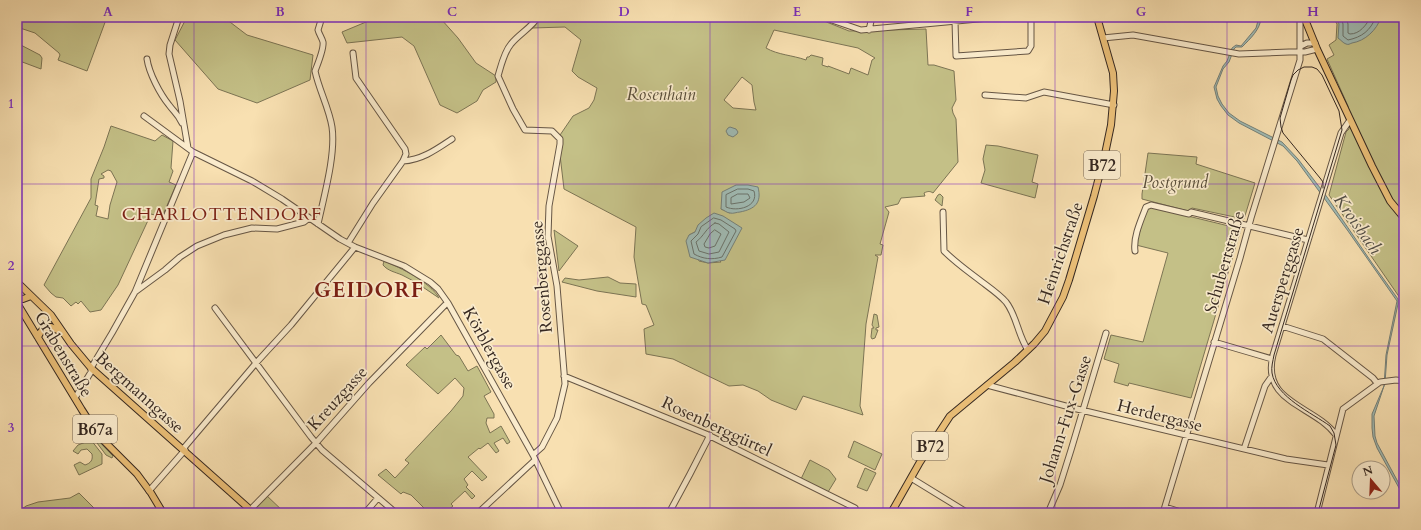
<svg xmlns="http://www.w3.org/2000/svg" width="1421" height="530" font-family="Cardo,serif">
<rect width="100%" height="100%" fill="#f8e0b1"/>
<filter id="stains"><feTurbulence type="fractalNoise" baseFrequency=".005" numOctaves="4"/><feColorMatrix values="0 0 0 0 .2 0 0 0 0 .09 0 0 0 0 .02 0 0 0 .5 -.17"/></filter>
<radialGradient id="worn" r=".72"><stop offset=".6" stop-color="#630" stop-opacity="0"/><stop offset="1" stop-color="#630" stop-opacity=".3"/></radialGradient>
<!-- green -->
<path fill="#c4c087" stroke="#7c7454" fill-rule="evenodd" d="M28,17H107L87,71L58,60L60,55L59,53L35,33L17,27V25Z
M187,17H225L226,19L247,35L313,55L310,80L257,103L218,89L175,40Z
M378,17H440L441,19L458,38L476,63L496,76V82L483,90L477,101L457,113L440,105L414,46L402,37L347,43L342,32Z
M541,17H814L849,31L926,29L928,65H934L954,71L956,100L952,108L953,113L956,119L958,162L933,193C930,191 928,191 924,193L925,196L901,198L898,204L885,207L889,212L880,244L883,245L881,255H875L878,257L866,324L860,406L863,415L803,396L796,410L771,400L758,391L743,385L729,386L673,359L646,354L644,329L654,325L646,305L642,304L634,257L636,227L564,189L558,138L573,116L589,108L594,100L597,88L578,77L572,71L581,40L565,27L532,28ZM774,30L858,48L875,58L872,60L868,75L851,68L849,74L828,66V67L822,65L823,58L811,55L809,57H807L806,60C792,55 778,55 766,48ZM742,77L752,85L754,102L756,110L733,108L724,100ZM736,185L730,213L721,209ZM695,232L721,262L708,263L699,261L689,235Z
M1333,17H1404V295L1400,298L1329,195L1346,132L1349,129L1348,106L1327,59L1334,55L1329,45L1336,40L1337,24Z
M17,43L40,55L42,58L41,69L17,60Z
M111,126L155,141L162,135L173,141L171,168L173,171L169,182L176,185L162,217L151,214L118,285L101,310L90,312L81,301L78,304L76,302L71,306L63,298L56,297L51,293L44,285L91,198V179L104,147ZM108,170L111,171L117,182L110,205L108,219L96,216L98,206L95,205L99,179L104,178V176L101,174Z
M986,145L998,146L1038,155L1032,182L1038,184L1035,198L981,183L985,170L983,159Z
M1148,153L1197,157L1196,164L1255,183L1244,219L1192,208L1188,211L1142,199V194Z
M940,194L943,197L942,206L935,200L938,195Z
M1147,206L1241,229L1191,398L1129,383L1128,386L1114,382L1119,364L1104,359L1111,335L1143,342L1168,253L1136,245Z
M554,230L578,246L559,271Z
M384,261C401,268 430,282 439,298C427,290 415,281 402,275C395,272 388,271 383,265Z
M608,277L620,283L636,284V297L597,291L562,282L565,278L579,280Z
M874,314L877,315L879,327L876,328V330H878L875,338L872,339L871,337L872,328H874L872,325Z
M441,335L456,355L459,356L468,371L477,366L491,392L484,396L494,414V418H487L486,423L490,433L501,426L510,442L507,444L503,438L494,443L499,451L496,453L488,443L480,449L479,448L468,457L487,477L482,481L472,471L464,479L468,485L466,487L475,496L472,499L465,491L451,504L453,506L445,513H429L411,495L403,492L401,494L378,475L386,469L395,478L409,463L405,460L451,411L463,396L464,388L455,378L438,394L406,365L425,347L427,349Z
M96,438L113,456L112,458L106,455L94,439Z
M91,440L102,454V464L79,475L74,465L80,462L85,465C91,463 93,460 92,454L87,449L81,450L78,454L73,451L78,445Z
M854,441L882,454L875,470L848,457Z
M810,460L829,470L836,479L828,492L801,479Z
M865,468L876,473L867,491L857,487Z
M79,493L97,511L95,513H17L26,506L38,502L70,498Z
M265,494L285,513H255L251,509Z"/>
<!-- water -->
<path fill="#a0bbb4" stroke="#758079" d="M1259,17H1261C1261,29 1250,39 1242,47H1236L1234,49L1229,62L1223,69L1216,87L1218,96L1222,104L1229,113L1240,121L1282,142L1298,159L1327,197L1372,263L1398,299V304L1387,355L1385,383L1374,416L1375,436L1377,443L1404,493V497L1377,448L1373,437L1372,428V414L1384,386L1386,355L1397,301L1348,231L1297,161L1283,146L1239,123L1228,115L1221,106L1217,99L1214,87L1223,66L1227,61L1232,48L1236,45L1241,46L1256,28Z
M1336,17H1381C1377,30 1365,41 1352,43C1349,44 1349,45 1346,44C1343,43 1341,40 1338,38L1339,24Z
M730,127L736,129L738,132L737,134L733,137L728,135L726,131L728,128Z
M736,185H748L758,187C762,203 755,209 740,212C737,212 733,214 730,213C727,213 724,210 721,209L722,192Z
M714,213L723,216L742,228L725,260L708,263L690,257L686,241L689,235L695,232L698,225L706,218Z"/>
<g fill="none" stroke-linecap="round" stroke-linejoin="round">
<!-- shore -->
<path stroke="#6a726a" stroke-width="1" d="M1341,17L1343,24V36L1348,40C1362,37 1370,31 1376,17
M1346,17L1348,24V33L1350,34C1360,34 1366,25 1371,17
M738,189H748L754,191C759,207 737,212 726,207V195Z
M738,194H748L750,198L744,202L731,204V198Z
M714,218L721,220L735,229L736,231L722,257C712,260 703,259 694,254L691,241L698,234L701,227Z
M715,223L719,224L729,232L719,252L709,254L699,251L696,242C704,236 706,228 715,223Z
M715,230L721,234L715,246L709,248L705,247L704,244L710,234Z"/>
<!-- minor casing -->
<g stroke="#665645" stroke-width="7">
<path id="minor" d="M179,17L170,45L169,54L180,101L188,148
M823,17L861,30L999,17
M1073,17L1097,18
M955,21L956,56L1028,51L1031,46V17
M869,30L872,17
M1103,38L1133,35L1239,54L1289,52H1305L1317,49
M1301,46L1307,43H1315
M147,59C149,73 160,94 169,105C174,112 178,114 182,123
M985,95L1026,98L1044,92L1114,105
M144,116L193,152L252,181L282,199L340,239L355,247L404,266L430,282L438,289L448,303L533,455L561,513
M403,161C422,160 437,149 452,139
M943,212L944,251C956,263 969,272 982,282C990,288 1000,295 1006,302C1017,316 1018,336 1028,350
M318,224C324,196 336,154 332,127C329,108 319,90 315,71C317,66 324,48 323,42C322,38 319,34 318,30L322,17
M348,243L373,203L403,161L406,154L405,149L356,78L353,53
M1135,251C1133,237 1141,220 1146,207L1151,205L1189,214L1191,212L1308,240
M135,292L165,270L180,257L197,246L224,235L252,228L277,229L304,222L309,218
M215,308L311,437L322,450L396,513
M1282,326L1323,339L1373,378L1377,383
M1214,342L1272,359
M564,376L706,434L855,508
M987,385L1077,409L1286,459L1328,465
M75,398L91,372V368L112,333L135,292L193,152
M1336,435C1314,405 1261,403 1273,355L1341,133L1350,120
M183,449L256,363L291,325L355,247
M1244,449L1265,386L1272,376
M533,455L542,447L557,418L565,384L557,286L548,236L549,206L560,144V139L552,131L525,130L513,109L498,76C501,66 504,52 511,44C519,34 531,28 538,17
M911,478L968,513
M149,491L185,450
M1165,507L1184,513
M247,513L316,443L369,383L445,305L448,303
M365,513L378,498
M478,513L535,460
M669,513L690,474L710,435
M1048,513L1060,485L1071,450L1106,333
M1163,513L1240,258L1251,218L1300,60V17
M1317,513L1343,409L1380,382L1396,380L1404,381"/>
</g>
<!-- major casing -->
<g stroke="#352821" stroke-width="8">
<path id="major" d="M1304,17L1317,49L1372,166L1390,201L1404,218
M17,282L51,315L71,344L91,368L254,513
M17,297L19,299H23L31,296
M17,303L82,410L98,435L137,474L151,493L163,513
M38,337C41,330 44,328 51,327L62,332
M891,513L920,462L950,416L1015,362L1034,344L1045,331L1063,297L1069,280L1094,196L1105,154L1111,125L1114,91L1113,73L1097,17"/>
</g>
<!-- minor -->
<use href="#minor" stroke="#faebcc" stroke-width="5"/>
<!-- major -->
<use href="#major" stroke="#ecc078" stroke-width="6"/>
<!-- tram -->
<path stroke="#352821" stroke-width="1" d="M1318,513L1336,445L1334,433L1330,426C1312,413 1276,397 1272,373C1271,367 1273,361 1274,355L1342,130L1339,111L1322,75L1317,69L1312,67H1304L1298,70L1293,75L1291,80L1280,118L1281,127L1283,133L1320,178L1323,182V188"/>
</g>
<!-- grid -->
<path fill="none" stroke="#7b2cbf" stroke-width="1" stroke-opacity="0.55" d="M194,17V513M366,17V513M538,17V513M710,17V513M883,17V513M1055,17V513M1227,17V513M17,184H1404M17,346H1404"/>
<g text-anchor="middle" stroke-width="3.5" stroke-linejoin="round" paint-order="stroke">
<!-- shield labels -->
<g fill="#faebcc" stroke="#706254" stroke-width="1">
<rect x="1084" y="151" width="36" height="28" rx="3"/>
<rect x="73" y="415" width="44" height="28" rx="3"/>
<rect x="912" y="432" width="36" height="28" rx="3"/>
</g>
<g font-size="16" font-weight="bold" fill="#352821">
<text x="1102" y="171">B72</text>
<text x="95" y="435">B67a</text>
<text x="930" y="452">B72</text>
</g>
<!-- park labels -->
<g font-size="17" font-style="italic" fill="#594e3a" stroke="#faebcc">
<text x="661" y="100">Rosenhain</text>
<text x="1175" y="188">Postgrund</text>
</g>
<!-- street labels -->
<g font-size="17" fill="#352821" stroke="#faebcc">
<text transform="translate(1060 253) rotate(-71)" y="6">Heinrichstraße</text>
<text transform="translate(1224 262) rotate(-74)" y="6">Schubertstraße</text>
<text transform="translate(541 277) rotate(-95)" y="6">Rosenberggasse</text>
<text transform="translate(1282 280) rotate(-73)" y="6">Auersperggasse</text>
<text transform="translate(490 348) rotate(61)" y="6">Körblergasse</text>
<text transform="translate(64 354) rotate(59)" y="6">Grabenstraße</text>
<text transform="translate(140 392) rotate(42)" y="6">Bergmanngasse</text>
<text transform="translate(337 398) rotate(-48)" y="6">Kreuzgasse</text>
<text transform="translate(1160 415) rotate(14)" y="6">Herdergasse</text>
<text transform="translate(1065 419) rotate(-72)" y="6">Johann-Fux-Gasse</text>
<text transform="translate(717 426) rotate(25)" y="6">Rosenberggürtel</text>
</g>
<!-- neighbourhood labels -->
<g font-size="18" letter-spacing="1" fill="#7a1f14" stroke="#faebcc">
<text x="222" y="220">CHARLOTTENDORF</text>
</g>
<!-- water labels -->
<g font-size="18" font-style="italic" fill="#504d46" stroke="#faebcc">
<text transform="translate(1358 224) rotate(55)" y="6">Kroisbach</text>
</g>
<!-- district labels -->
<g font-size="21" font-weight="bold" letter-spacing="1" fill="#7a1f14" stroke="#faebcc">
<text x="369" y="297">GEIDORF</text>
</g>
</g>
<!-- margin -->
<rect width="1421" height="530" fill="none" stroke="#f8e0b1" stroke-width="44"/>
<!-- north arrow -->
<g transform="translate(1371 480) rotate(341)"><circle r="19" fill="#faebcc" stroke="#ab9d88"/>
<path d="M0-3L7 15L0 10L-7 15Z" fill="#8f2418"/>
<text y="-6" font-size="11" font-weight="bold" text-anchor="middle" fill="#352821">N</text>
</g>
<rect x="22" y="22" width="1377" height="486" fill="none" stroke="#7b2cbf" stroke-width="1.5"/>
<g font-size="13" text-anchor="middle" font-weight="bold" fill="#7b2cbf">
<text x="108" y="16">A</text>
<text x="280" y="16">B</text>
<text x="452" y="16">C</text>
<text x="624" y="16">D</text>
<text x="797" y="16">E</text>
<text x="969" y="16">F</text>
<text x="1141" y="16">G</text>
<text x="1313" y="16">H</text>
<text x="11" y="108">1</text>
<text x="11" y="270">2</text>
<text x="11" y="432">3</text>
</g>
<rect width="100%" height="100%" filter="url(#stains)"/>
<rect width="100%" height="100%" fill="url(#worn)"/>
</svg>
